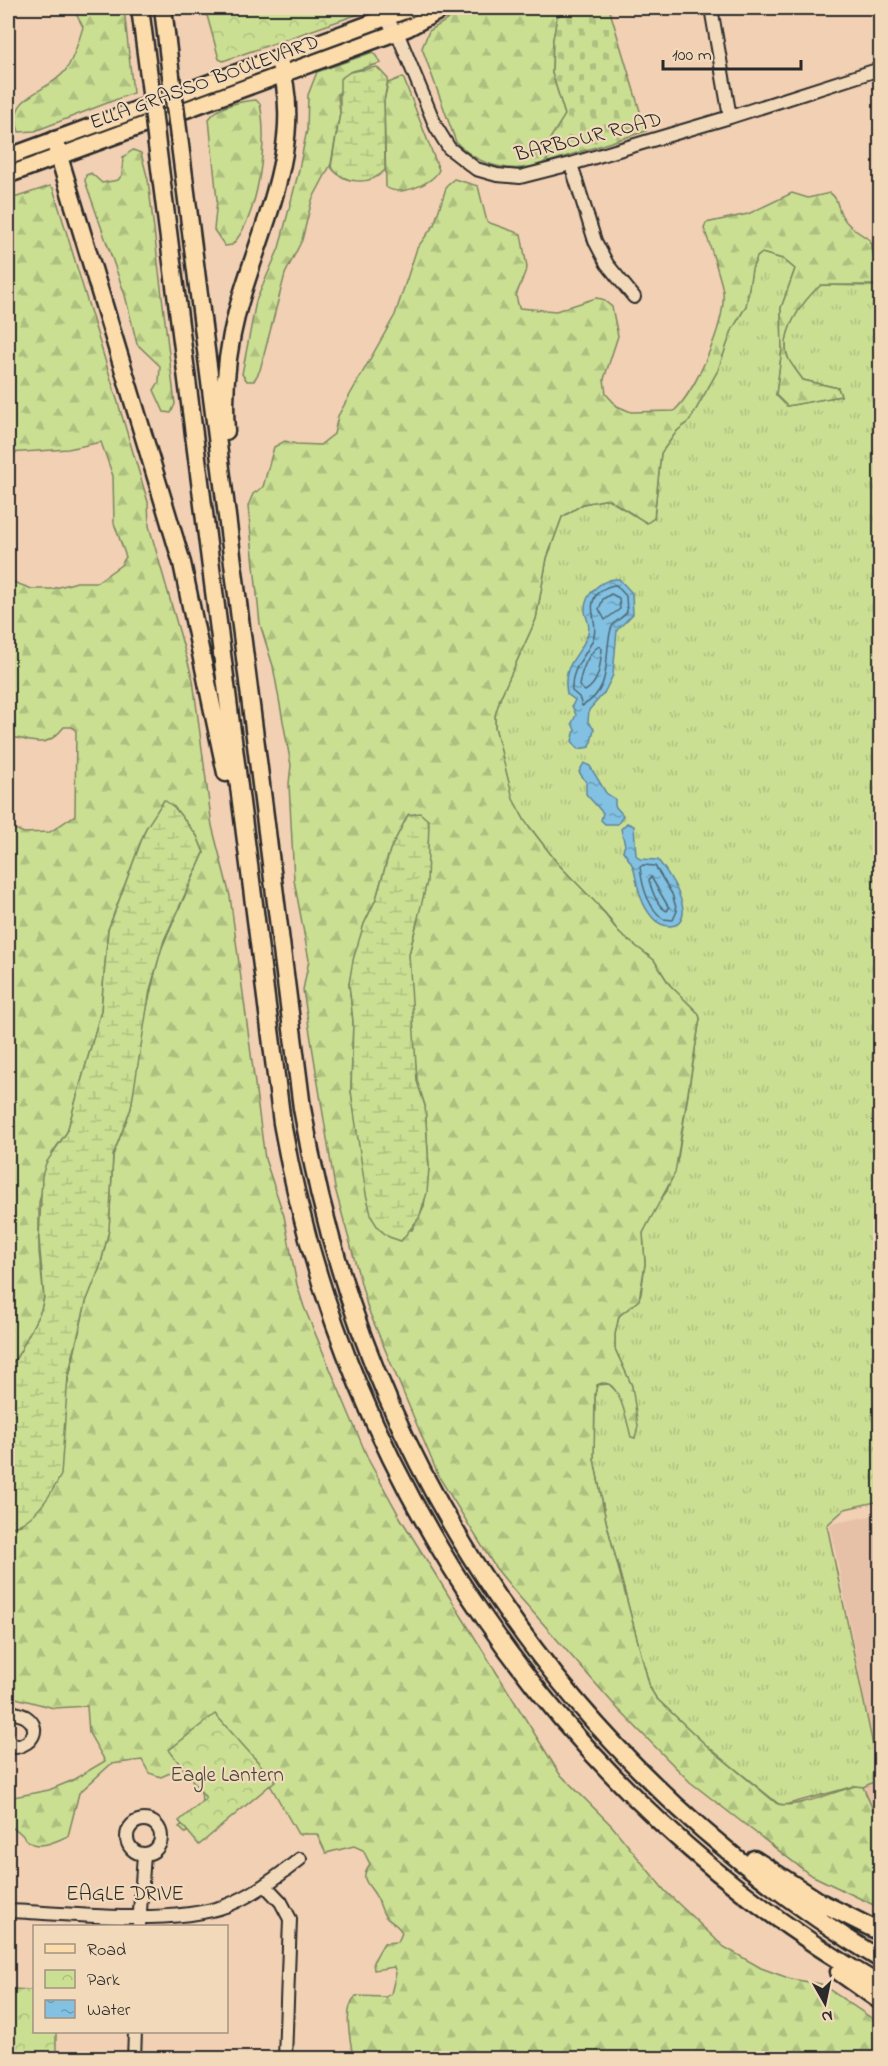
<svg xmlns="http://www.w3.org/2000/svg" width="888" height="2066" font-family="'Indie Flower',sans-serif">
<defs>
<pattern id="grass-tufts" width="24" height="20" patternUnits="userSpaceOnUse" patternTransform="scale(1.5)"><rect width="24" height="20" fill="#cbdf93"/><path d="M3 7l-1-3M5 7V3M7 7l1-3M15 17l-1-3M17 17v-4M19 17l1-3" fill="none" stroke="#aec07f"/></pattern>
<pattern id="forest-firs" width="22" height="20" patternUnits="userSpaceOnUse" patternTransform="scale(1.5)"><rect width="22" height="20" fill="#cbdf93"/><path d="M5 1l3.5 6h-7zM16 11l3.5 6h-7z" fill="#aec07f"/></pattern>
<pattern id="wetland-marsh" width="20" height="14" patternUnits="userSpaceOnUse" patternTransform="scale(1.5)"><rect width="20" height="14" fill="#cbdf93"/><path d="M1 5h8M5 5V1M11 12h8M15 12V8" fill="none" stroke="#aec07f"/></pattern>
<pattern id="cemetery-stones" width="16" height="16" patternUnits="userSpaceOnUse" patternTransform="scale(1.5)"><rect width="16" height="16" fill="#cbdf93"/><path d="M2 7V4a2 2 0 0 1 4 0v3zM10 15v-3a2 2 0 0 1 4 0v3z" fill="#aec07f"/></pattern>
<pattern id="park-crowns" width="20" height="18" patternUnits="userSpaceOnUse" patternTransform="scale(1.5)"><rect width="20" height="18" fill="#cbdf93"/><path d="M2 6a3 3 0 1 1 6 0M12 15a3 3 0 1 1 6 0" fill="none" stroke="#aec07f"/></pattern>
<pattern id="water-ripples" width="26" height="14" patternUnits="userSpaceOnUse" patternTransform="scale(1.5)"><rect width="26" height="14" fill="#82c1e2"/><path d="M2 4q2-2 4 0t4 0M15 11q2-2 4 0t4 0" fill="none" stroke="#6b9db7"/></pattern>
</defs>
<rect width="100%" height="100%" fill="#f2d0b4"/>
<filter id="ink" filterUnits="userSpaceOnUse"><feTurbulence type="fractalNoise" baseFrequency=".0167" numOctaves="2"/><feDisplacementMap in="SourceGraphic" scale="12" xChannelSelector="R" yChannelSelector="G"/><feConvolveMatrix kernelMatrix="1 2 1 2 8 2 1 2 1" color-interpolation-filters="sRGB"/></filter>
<g filter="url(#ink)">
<!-- built -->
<path fill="#e6c1a8" d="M880,1514V1826L863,1787L880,1779L830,1524Z"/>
<!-- grass -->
<path fill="url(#grass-tufts)" stroke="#7b855f" stroke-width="1.5" d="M880,242V1501L845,1509L827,1525L880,1779L863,1787L855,1786L781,1806L707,1746L656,1698L650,1688L606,1521L594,1459L595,1394L597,1385L609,1384L618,1393L623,1405L632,1386L615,1349V1334L619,1316L634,1304L641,1294L645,1264L643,1233L653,1210L667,1191L678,1158L700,1018L698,1013L671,987L654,960L620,934L606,914L559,865L525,821L513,800L495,727V714L501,696L536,619L547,558L562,517L583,504L608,499L633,515L654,518L661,453L677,431L690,420L718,370L732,330L746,306L752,269L757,257L762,253L783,259L795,269L781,308L782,349L776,395L787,406L841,396L838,388L803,380C799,374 793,367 789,360C777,335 803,300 821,285L873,286L880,282L871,244Z"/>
<!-- forest -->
<path fill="url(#forest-firs)" stroke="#7b855f" stroke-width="1.5" fill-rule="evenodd" d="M73,8H124L133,93L35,131L19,132C5,95 48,93 65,71C73,61 79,40 83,27Z
M466,8H570L559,15L553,39L552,73L565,115L550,143L548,161C517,176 479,167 456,142L422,48L429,31Z
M373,52L381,63L350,72L338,95L340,113L331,164L312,200L302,240L285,274L260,370L254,381H247L242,374L256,301L279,248L298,174L307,130L308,95L317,72Z
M403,77L439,170C432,185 399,197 386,187L384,101L388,83Z
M256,100L260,104C268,142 259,216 232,245L225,246L214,230L217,200L209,119C217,106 241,101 256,100Z
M133,150L141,153L148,180L175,404L171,413L164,412L154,390L159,382L160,366L137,344L125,295L85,181L86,175L91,173L102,183L118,180L122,175L123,157Z
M454,179L478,186L487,222L521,234L527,267L516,296L519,308L556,311L596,298L602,299L612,307L618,336L604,379L606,394L617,406L631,412L674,411C696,391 726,322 723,292C723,286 707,235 704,229L706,223L748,214L792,193L808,198L830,193C838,198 837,206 841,214C847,226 859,233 870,240L880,282L879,285H821C803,300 777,335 789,360C793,367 799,374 803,380L838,388L841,396L787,406L776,395L782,349L781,308L795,269L783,259L762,253L757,257L752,269L746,306L732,330L718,370L690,420L677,431L661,453L654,518L647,523L608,499L583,504L562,517L547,558L536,619L501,696L495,715V727L513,799L525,821L559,865L597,904L620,934L654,960L669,984L698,1013L700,1018L675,1173L643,1233L645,1264L639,1300L619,1316L615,1334V1349L632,1386L638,1426L635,1438L631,1437C627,1423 619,1372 597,1385L595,1394L594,1459L606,1521L650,1688L656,1698L707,1746L776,1803C790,1811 837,1791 855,1786L863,1787L880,1826V1908L809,1874L690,1782L618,1709L517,1594L495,1567L439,1477L368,1309L335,1188L303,990L309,960L294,880L289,784L291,765L273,666L260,624L248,506L253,494L263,487L274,447L285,441L296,444L320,445L334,434L338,416L395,315L417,248L434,225L447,185ZM408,815L418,919L409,954L410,1002L417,1081L425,1106L429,1168L424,1206L412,1230L372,1218L351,1091L353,1021L349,984L364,924L376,899L390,850Z
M50,186L53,188L148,502L149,526L193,680L212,826L230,896L265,1159L284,1216L297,1285L304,1307L369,1461L401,1519L559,1773L612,1826L665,1891L724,1947L761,1968L791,1979L821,1984L880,2024V2058H353C351,2041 342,2009 356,1996L386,1997L391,1994L396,1973L394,1967L374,1970L373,1962L384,1943L398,1942L402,1933C398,1923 390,1923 385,1916C381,1910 380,1903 377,1898C369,1883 358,1880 370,1864L363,1850L354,1846L326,1853L317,1834H298L270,1785L185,1833L179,1827C184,1822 192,1821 196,1816C209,1800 197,1780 190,1764L161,1777L149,1773L142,1760L111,1764L79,1793L68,1836C57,1841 37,1851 27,1840C20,1833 17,1828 8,1827V1798L49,1790L71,1781L105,1761L89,1733L87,1706L54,1708L8,1696V1528L21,1525L64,1400L86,1301L100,1267L109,1230L113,1155L131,1108L142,1028L160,952L204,853L197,836L174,807L146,828L108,930L101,1011L67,1132L52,1153L39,1202V1252L44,1298L41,1310L20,1352L8,1371V812L12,828L24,833L50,832L75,815L76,731L72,727H64C43,753 32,738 8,737V580L32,589H52L77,582H97L121,565L126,557L114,523L113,476L101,442L68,449L8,453V200Z"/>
<!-- wetland -->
<path fill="url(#wetland-marsh)" stroke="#7b855f" stroke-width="1.5" d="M377,67L388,79L384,101L385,170C371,186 343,184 331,167L340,113V79L350,72Z
M164,800L174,807L197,836L204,853L164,940L150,990L131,1108L113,1155L109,1230L100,1267L86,1302L68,1376L61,1475C50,1497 33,1524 8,1528V1371L20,1352L41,1310L44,1298L39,1239L42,1176L46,1163L67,1132L101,1011L108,930L146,828Z
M420,813L429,821L427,882L409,954L417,1081L425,1106L429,1168L427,1193L419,1218L401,1241L389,1237L379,1229L372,1218L366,1194L351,1091L353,1021L349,984L353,960L364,924L376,899L390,850L408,815Z"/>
<!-- cemetery -->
<path fill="url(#cemetery-stones)" stroke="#7b855f" stroke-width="1.5" d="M570,8H609L646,131L542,164L549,158L551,137L565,115L552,73L553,39L557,17Z"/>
<!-- park -->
<path fill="url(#park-crowns)" stroke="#7b855f" stroke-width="1.5" d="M205,8H376L223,61L219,59Z
M215,1714L275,1781L199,1845L179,1821L206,1798L169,1750Z
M8,1989L34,1990V2032H56V2058H8Z"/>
<!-- water -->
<path fill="url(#water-ripples)" stroke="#5f8599" stroke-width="1.5" d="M619,579L632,593L633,614L617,630L613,675L604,693L589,710L588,722L594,729L590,747L578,749L572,741L575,730L572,723L576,715L572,706L575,700L567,694C561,662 581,657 588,633C591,623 586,620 585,611C584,594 602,578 619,579Z
M584,763L590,766L606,793L615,799V806L623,815L618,824H605L601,820L603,813L586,794V782L579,772Z
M627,823L634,826L636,855L640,859L658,860C668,872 681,893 683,909C685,930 662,930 652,917C640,903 638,887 634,870C633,864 627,857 623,851L625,845L621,829Z"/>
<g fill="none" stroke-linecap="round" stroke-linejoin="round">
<!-- shore -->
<path stroke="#4e6774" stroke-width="1.5" d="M616,585L626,596L627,612C623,618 613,621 611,629C603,657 614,689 582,706L579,697L572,691C570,666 588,656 594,636C598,621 587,609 596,595C599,590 610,585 616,585Z
M611,594L619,598L620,609L605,620L599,609L603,599Z
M599,646L602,649C600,664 600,683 585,691L579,686C581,672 587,654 599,646Z
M643,865L655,866L672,894L677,911L673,920L663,919C647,906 642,886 640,867Z
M651,877L669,908L667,911C657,907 652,891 649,880Z"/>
<!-- minor casing -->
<g stroke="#2b2b2b" stroke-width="16">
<path id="minor" d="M375,8L397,32L436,127L449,148L476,169L497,175L520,177L571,164L730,117L880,69
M711,8L730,117
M571,164L595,241L607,264L634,297
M8,1711C14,1713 21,1714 26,1717C42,1728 32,1744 16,1747L8,1740
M127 1837a17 17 0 1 1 34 0a17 17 0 1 1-34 0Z
M266,1886L281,1902L290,1919L285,2058
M8,1911C69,1913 181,1928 235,1902C259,1891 279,1876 300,1859
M139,1926L144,1854
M134,2058L135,2032"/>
</g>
<!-- major casing -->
<g stroke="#2b2b2b" stroke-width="20">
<path id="major" d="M8,157L412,8
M8,175L408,28L445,8"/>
</g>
<!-- highway casing -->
<g stroke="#2b2b2b" stroke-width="21">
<path id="highway" d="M140,8L150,84
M163,8L171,76
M179,137L302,1108C363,1467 569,1770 880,1959
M54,140L182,563L226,773
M157,145L282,1123C345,1483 564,1802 880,1985
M226,431C223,391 227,351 237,312C258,232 308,142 278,58
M754,1859L822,1903L880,1932
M839,1972L880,2001"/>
</g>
<!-- minor -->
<use href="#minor" stroke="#f2d9ba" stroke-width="12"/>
<!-- major -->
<use href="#major" stroke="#fddcac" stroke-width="15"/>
<!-- highway -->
<use href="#highway" stroke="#fddcac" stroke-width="16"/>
<!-- highway-bridge casing -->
<g stroke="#2b2b2b" stroke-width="21" stroke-linecap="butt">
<path id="highway-bridge" d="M171,76L179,137
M150,84L157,145"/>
</g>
<!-- highway-bridge -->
<use href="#highway-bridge" stroke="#fddcac" stroke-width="16"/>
</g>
</g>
<g text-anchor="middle" stroke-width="4.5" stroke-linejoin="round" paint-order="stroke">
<!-- street labels -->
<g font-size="21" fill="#2b2b2b" stroke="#f2d9ba">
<text transform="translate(204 81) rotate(-20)" y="7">ELLA GRASSO BOULEVARD</text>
<text transform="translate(588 136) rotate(-14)" y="7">BARBOUR ROAD</text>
<text x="125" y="1900">EAGLE DRIVE</text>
</g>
<!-- park labels -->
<g font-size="21" fill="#43463b" stroke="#f2d9ba">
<text x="227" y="1781">Eagle Lantern</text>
</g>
</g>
<!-- margin -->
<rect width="888" height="2066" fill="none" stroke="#f2d9ba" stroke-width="30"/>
<rect x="15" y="15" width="858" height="2036" fill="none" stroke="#2b2b2b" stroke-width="2" filter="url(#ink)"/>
<!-- legend -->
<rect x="33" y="1925" width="195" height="108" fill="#f2d9ba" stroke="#a29381" stroke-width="1.5"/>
<rect x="45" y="1944" width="30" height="9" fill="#fddcac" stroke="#a29381" stroke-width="1.5"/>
<text x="87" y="1955" font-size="18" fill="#2b2b2b">Road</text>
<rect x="45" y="1970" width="30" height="18" fill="url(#park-crowns)" stroke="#a29381" stroke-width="1.5"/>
<text x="87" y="1985" font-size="18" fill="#2b2b2b">Park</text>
<rect x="45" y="2000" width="30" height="18" fill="url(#water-ripples)" stroke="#a29381" stroke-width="1.5"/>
<text x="87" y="2015" font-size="18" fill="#2b2b2b">Water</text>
<!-- north arrow -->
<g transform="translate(825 2003) rotate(171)" stroke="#f2d9ba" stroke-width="4.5" paint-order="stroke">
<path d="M0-4.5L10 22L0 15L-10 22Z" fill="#2b2b2b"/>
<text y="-9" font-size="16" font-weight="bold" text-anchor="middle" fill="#2b2b2b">N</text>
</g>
<!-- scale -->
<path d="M663 60v9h138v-9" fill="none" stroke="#2b2b2b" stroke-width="3"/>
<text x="672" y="60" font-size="18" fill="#2b2b2b" stroke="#f2d9ba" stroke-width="4.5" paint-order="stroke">100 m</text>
</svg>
